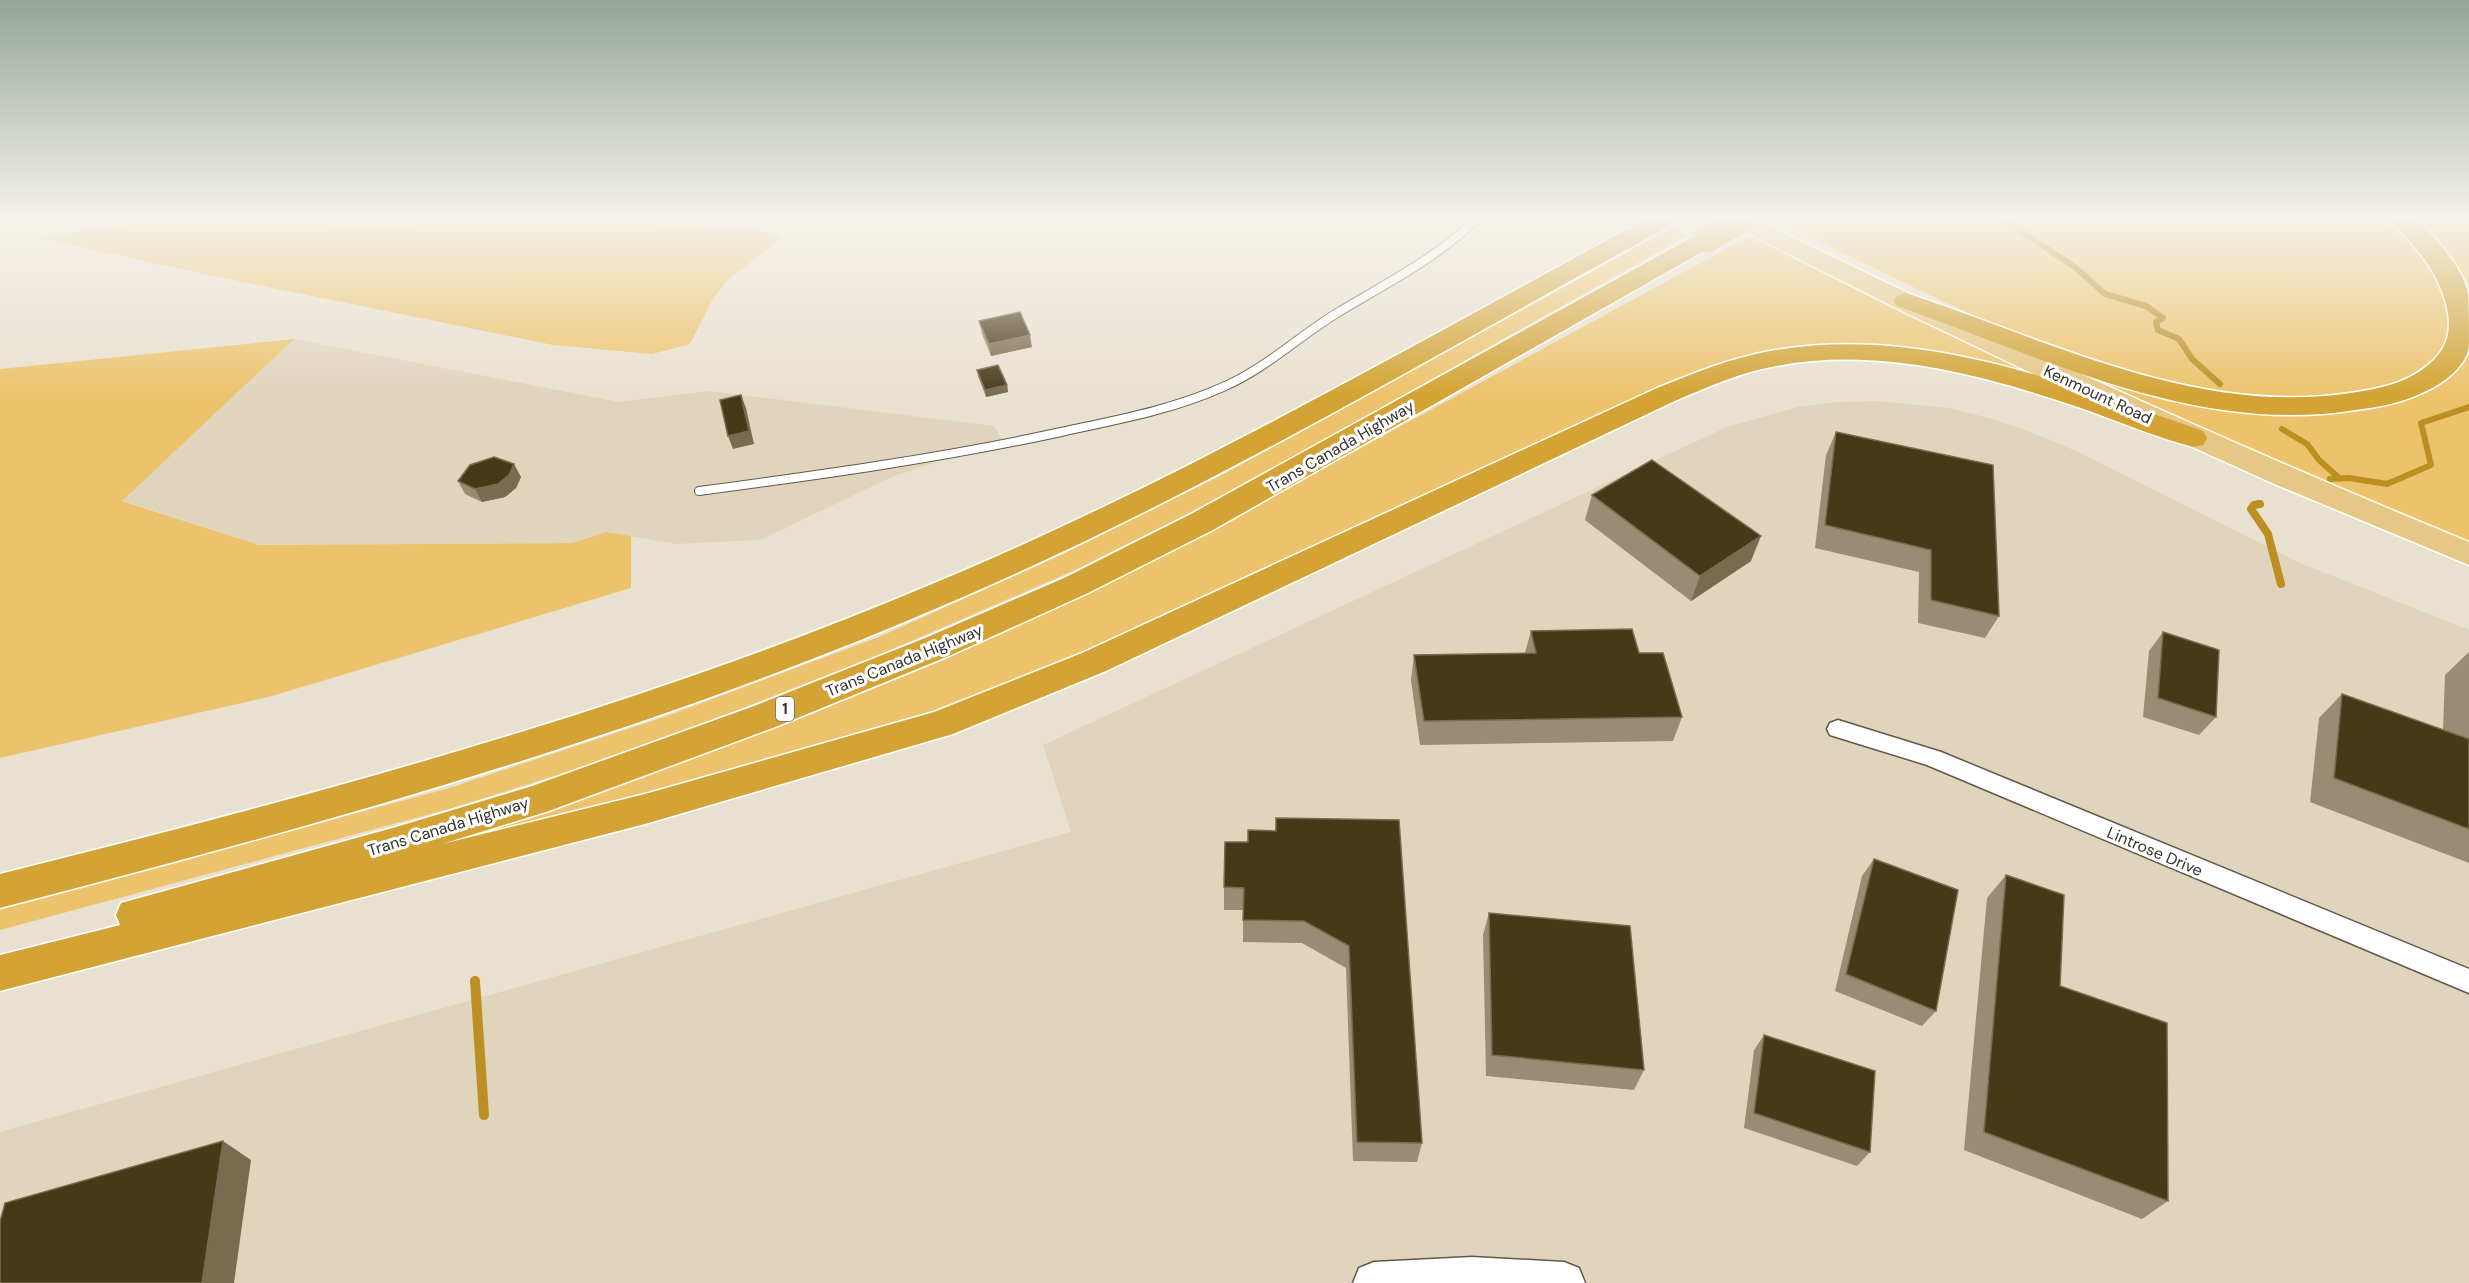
<svg xmlns="http://www.w3.org/2000/svg" width="2469" height="1283" font-family="'DM Sans',sans-serif">
<rect width="100%" height="100%" fill="#e9e1d0"/>
<!-- built -->
<path fill="#e0d4bd" d="M294,339L619,402L708,391L994,426L1002,440L894,476L760,540L676,544L606,532L572,543L259,545L122,500Z
M1879,401L1949,408L1989,418L2031,432L2076,451L2300,563L2469,630V1283H0V1132L1071,832L1043,745L1727,427L1798,407L1837,402Z"/>
<!-- green -->
<path fill="#ecc36c" d="M1783,217H2390L2438,266L2454,334C2419,383 2377,393 2320,397C2304,398 2286,401 2270,400C2093,384 1933,297 1777,220Z
M2409,217L2469,218V283L2443,247Z
M158,220L348,225L632,223L761,230L783,237L728,280L713,299L690,344L652,354L553,345L209,275L40,238L87,229Z
M1672,228L1686,236L1235,490L1073,571L886,652L676,734L561,774L449,809L0,930V909L446,789L667,716L879,637L1061,555L1218,477Z
M1750,236L2055,385L1868,345L1816,347L1514,458L949,713L607,811L417,850L1241,513Z
M294,339L122,501L259,545L572,543L606,532L631,536V588L272,696L0,758V369Z
M2469,355V541L2251,452L2053,362L2295,414C2353,414 2435,411 2469,355Z"/>
<g fill="none" stroke-linecap="round" stroke-linejoin="round">
<!-- stream-far2 -->
<path stroke="#bb8f22" stroke-width="6" d="M1999,217L2075,267L2105,294L2146,306L2163,318L2156,322L2158,330L2179,339L2192,359L2220,384
M2282,429L2307,444L2319,460L2338,477
M2330,479L2349,478L2387,484L2431,465L2421,423L2469,407"/>
<!-- stream-far1 -->
<path stroke="#bb8f22" stroke-width="8" d="M2260,504L2254,505L2251,509L2268,534L2281,584"/>
<!-- stream -->
<path stroke="#bb8f22" stroke-width="10" d="M475,981L484,1115"/>
<!-- lane casing -->
<g stroke="#60594b" stroke-width="10">
<path id="lane" d="M699,491C820,475 942,458 1061,432C1116,420 1172,410 1223,387C1265,369 1298,337 1337,313C1387,283 1437,258 1479,217"/>
</g>
<!-- street casing -->
<g stroke="#60594b" stroke-width="3">
<path id="street" d="M1838,720L1941,752L2469,969V993L1927,765L1830,735L1827,729L1830,723Z"/>
</g>
<!-- secondary casing -->
<g stroke="#60594b" stroke-width="3">
<path id="secondary" d="M1472,1257L1564,1262L1579,1268L1585,1283H1353L1359,1268L1374,1262Z"/>
</g>
<!-- primary casing -->
<g stroke="#fff" stroke-width="3">
<path id="primary" d="M1722,217H1752C1987,334 2226,442 2469,542V565L2272,483L2088,400L1906,313L1725,222Z"/>
</g>
<!-- highway casing -->
<g stroke="#fff" stroke-width="3">
<path id="highway" d="M1650,217H1680L1677,222C1439,352 1205,493 956,600C648,734 324,824 0,908V874C316,795 631,711 932,584C1180,481 1414,344 1650,217Z
M2387,217H2413C2435,236 2461,265 2468,293C2469,308 2469,328 2469,343C2469,366 2441,385 2422,393C2401,403 2379,407 2356,410C2197,436 2043,357 1897,306L1893,301L1897,296L1906,293L1915,296C2054,343 2200,416 2350,393C2376,389 2401,385 2423,369C2453,348 2454,322 2441,289C2433,269 2420,252 2406,237C2399,230 2392,225 2387,217Z
M1707,232L1716,234L1719,239L1716,244L1213,530L1086,594L949,656L778,726L549,811L442,844L645,794L934,712L1082,653L1657,388C1694,373 1731,358 1770,351C1920,324 2064,383 2203,431L2207,438L2203,445L2193,447C2155,437 2118,421 2081,408C1978,373 1866,343 1758,370C1730,377 1703,389 1677,400L1106,671L953,734L645,824L0,991V955L120,925L116,915L121,903L396,827L532,786L754,706L925,638L1064,578L1191,514L1698,234Z"/>
</g>
<!-- lane -->
<use href="#lane" stroke="#fff" stroke-width="8"/>
<!-- street -->
<use href="#street" fill="#fff" fill-rule="evenodd"/>
<!-- secondary -->
<use href="#secondary" fill="#fff" fill-rule="evenodd"/>
<!-- primary -->
<use href="#primary" fill="#e5c886" fill-rule="evenodd"/>
<!-- highway -->
<use href="#highway" fill="#d3a435" fill-rule="evenodd"/>
<!-- highway-bridge casing -->
<g stroke="#fff" stroke-width="29" stroke-linecap="butt">
<path id="highway-bridge" d="M1707,239L1745,217"/>
</g>
<!-- highway-bridge -->
<use href="#highway-bridge" stroke="#d3a435" stroke-width="27"/>
</g>
<!-- wall -->
<path fill="#988c74" d="M979,321L1032,347L991,356L982,334Z
M977,370L1007,385L1008,392L986,397L978,376Z
M1836,432L1999,616L1985,638L1918,623L1919,572L1815,548L1826,455Z
M521,477L516,488L505,497L482,502L465,494L458,481Z
M1592,495L1751,561L1691,601L1585,520Z
M1531,631L1639,653L1682,717L1673,741L1420,745L1411,680L1414,655L1525,653Z
M2163,632L2216,717L2199,735L2143,717L2149,651Z
M2469,652V863L2310,802L2319,718L2342,694L2443,730L2445,675Z
M1276,818L1399,820L1422,1143L1417,1162L1353,1161L1346,968L1302,943L1243,942V910H1224V887L1248,842L1275,831Z
M1874,859L1936,1011L1922,1026L1835,991L1862,876Z
M2006,875L2060,986L2168,1201L2142,1219L1964,1150L1987,898Z
M1489,913L1644,1070L1634,1090L1486,1076L1483,935Z
M1764,1035L1870,1152L1857,1166L1744,1128L1754,1050Z"/>
<!-- shaded-wall -->
<path fill="#786b4f" d="M1030,335L1032,347L991,356L989,344Z
M1007,385L1008,392L986,397L985,390Z
M741,395L746,408L754,444L733,449L728,436Z
M514,464L521,477L516,488L505,497L482,502L475,489Z
M1761,536L1751,561L1691,601L1700,576Z
M223,1141L251,1160L234,1283H202Z"/>
<!-- building -->
<path fill="#473818" stroke="#786b4f" stroke-width="1.5" d="M1020,312L1030,335L989,344L979,321Z
M998,365L1007,385L985,390L977,370Z
M741,395L749,431L728,436L720,400Z
M1836,432L1993,465L1999,616L1931,600V550L1825,525Z
M494,457L514,464L509,475L498,484L475,489L458,481L470,465Z
M1652,460L1761,536L1700,576L1592,495Z
M1632,629L1639,653H1663L1682,717L1424,721L1414,655L1536,653L1531,631Z
M2163,632L2219,650L2216,717L2158,698Z
M2342,694L2469,739V737V829L2334,778Z
M1276,818L1399,820L1422,1143L1357,1142L1349,946L1304,921L1243,920L1244,888L1224,887L1225,842H1248V830L1276,831Z
M1874,859L1958,890L1936,1011L1846,974Z
M2006,875L2064,895L2060,986L2167,1023L2168,1201L1984,1132Z
M1489,913L1630,926L1644,1070L1492,1055Z
M1764,1035L1875,1071L1870,1152L1754,1113Z
M223,1141L202,1283H0V1222L5,1203Z"/>
<!-- sky -->
<linearGradient id="sky" x2="0" y2="1"><stop stop-color="#96a599"/><stop offset="0.55" stop-color="#f5f2ea"/><stop offset="1" stop-color="#f5f2ea" stop-opacity="0"/></linearGradient>
<rect width="2469" height="396" fill="url(#sky)"/>
<g text-anchor="middle" stroke-width="6" stroke-linejoin="round" paint-order="stroke">
<!-- shield labels -->
<rect fill="#fff" stroke="#72706b" stroke-width="1.5" x="776" y="697" width="18" height="24" rx="4.5"/>
<g font-size="15" font-weight="bold" fill="#35322c">
<text x="785" y="714">1</text>
</g>
<!-- street labels -->
<g font-size="16" fill="#35322c" stroke="#fff">
<text transform="translate(2098 394) rotate(25)" y="6">Kenmount Road</text>
<text transform="translate(1340 446) rotate(-30)" y="6">Trans Canada Highway</text>
<text transform="translate(904 660) rotate(-22)" y="6">Trans Canada Highway</text>
<text transform="translate(448 826) rotate(-17)" y="6">Trans Canada Highway</text>
<text transform="translate(2155 851) rotate(23)" y="6">Lintrose Drive</text>
</g>
</g>
</svg>
